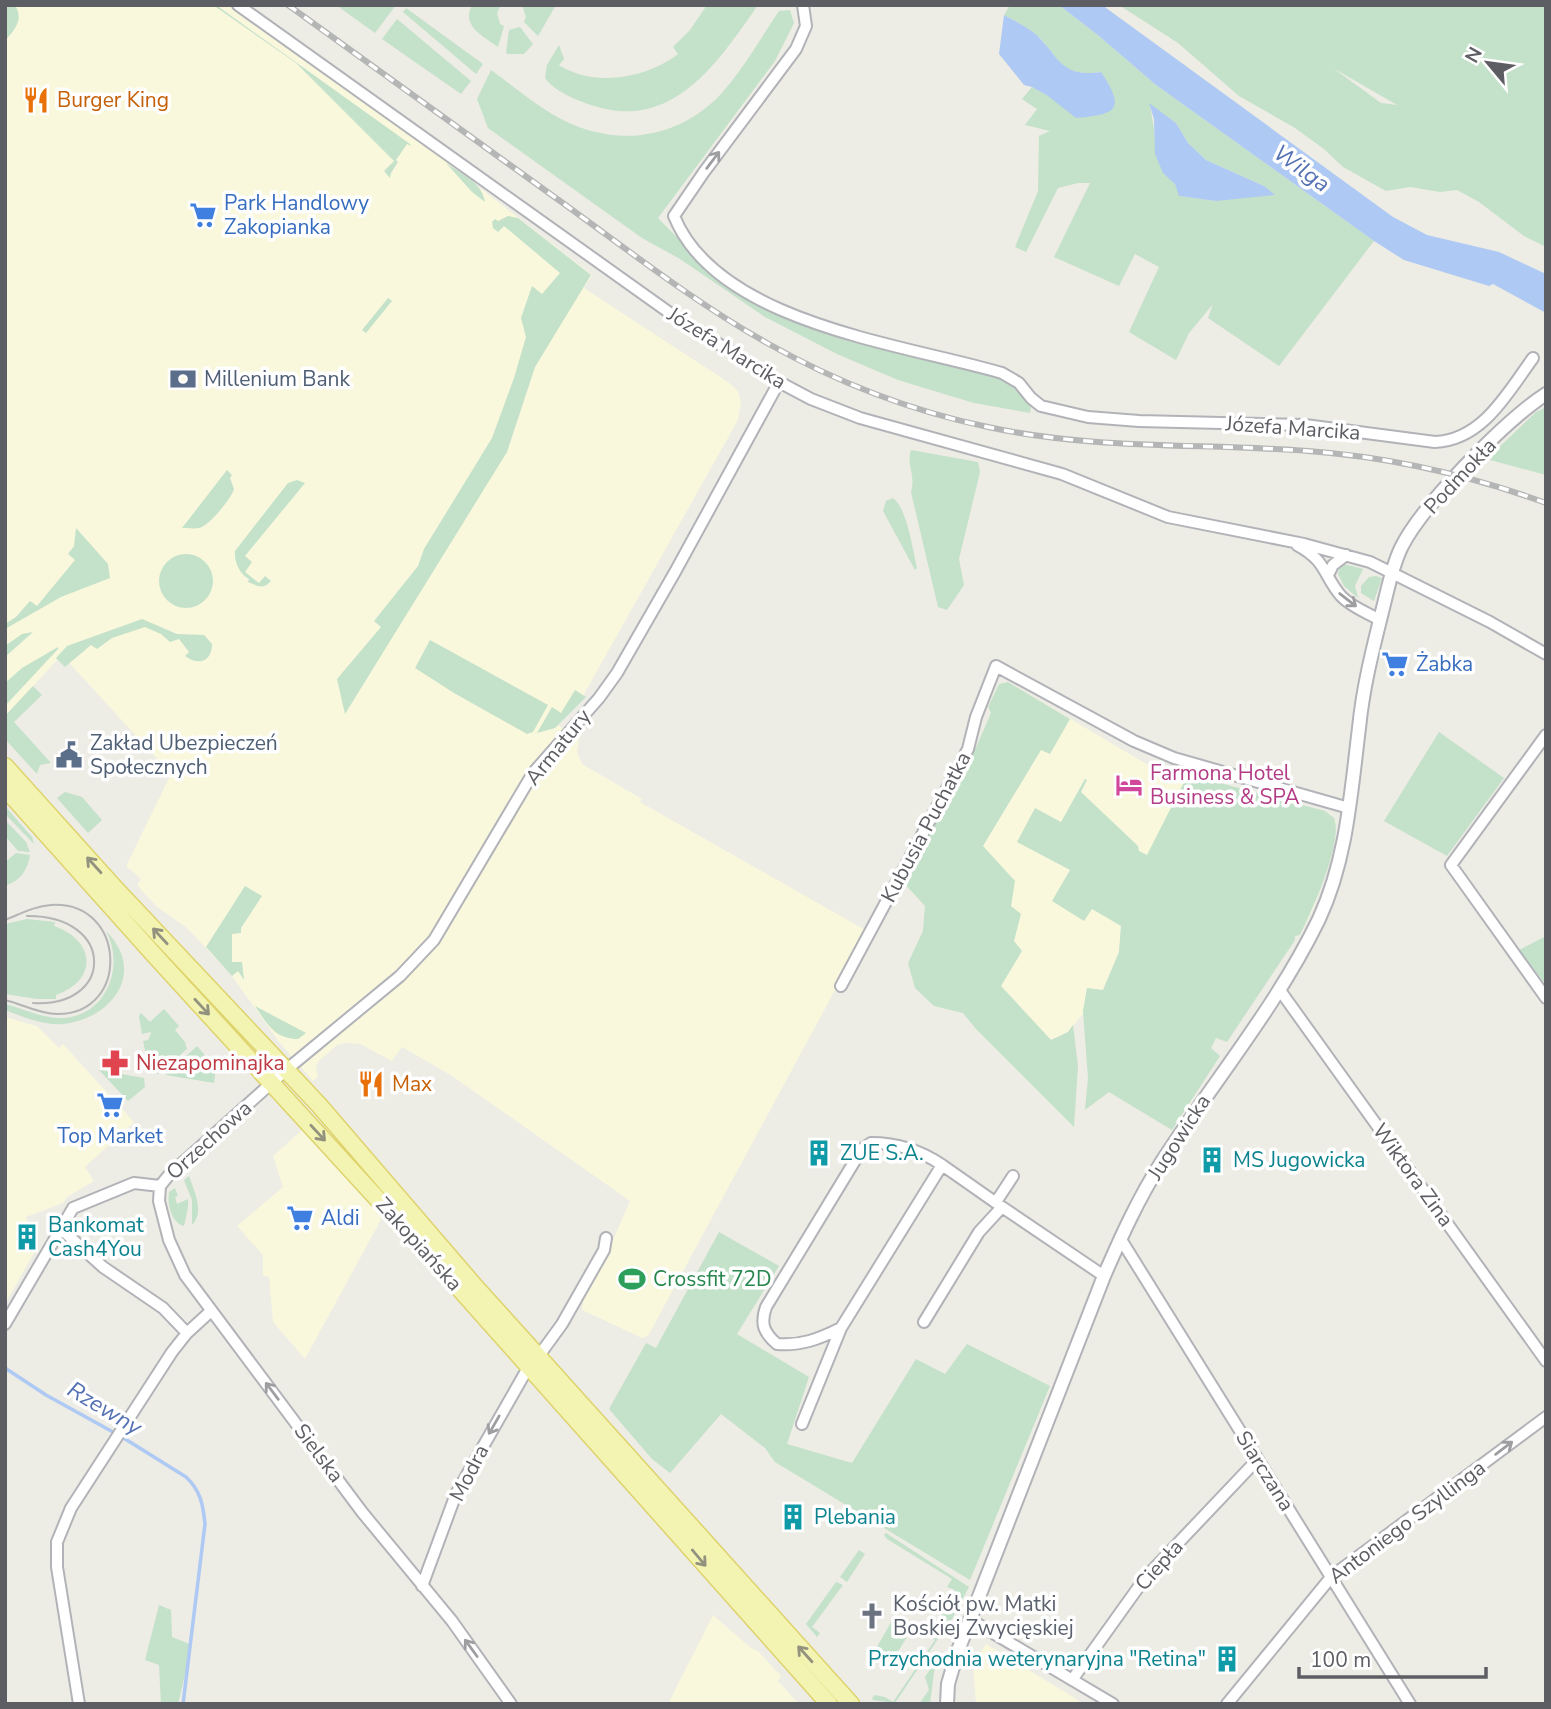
<svg xmlns="http://www.w3.org/2000/svg" width="1551" height="1709" font-family="'Nunito Sans',sans-serif">
<rect width="100%" height="100%" fill="#edece5"/>
<!-- commercial -->
<path fill="#f9f8dd" d="M5,5H227L448,163L592,275L584,288L728,382L738,391L741,402L738,420L583,696L556,724L579,738L577,752L582,764L642,799L640,802L867,931L648,1336L642,1338L582,1310L583,1299L598,1274L630,1201L452,1076L402,1047L392,1061L360,1044L347,1043L337,1045L318,1062L316,1069L318,1077L313,1081L279,1042L232,976L187,928L157,907L144,893L137,885L141,879L126,866L171,774L62,655L5,716Z
M1008,682L1155,769L1190,775L1330,814L1336,822L1331,856L1313,909L1300,935L1151,862L1121,926L1119,952L1103,990L1068,1032L1051,1040L903,882L977,745L991,713L988,707L999,684Z
M5,1017L37,1026L59,1048L63,1044L134,1122L85,1167L94,1181L67,1197L63,1203L26,1217L38,1246L5,1304Z
M302,1130L382,1218L305,1359L273,1322L269,1277L263,1276V1255L237,1226L283,1187L273,1156Z
M713,1615L751,1648L758,1651L781,1676L778,1681L799,1704H668Z
M986,1644L1073,1697L1084,1704H976L973,1665Z"/>
<!-- green -->
<path fill="#c4e1ca" fill-rule="evenodd" d="M5,5H15C24,20 15,29 5,41Z
M213,5H216L410,144L411,146L407,144L396,160L398,162L391,173L390,178L384,171L394,161L296,63Z
M336,5H396L375,33Z
M472,5H501L497,13L500,24L504,26L498,47C483,36 461,26 472,5Z
M522,5H556L538,36L524,22L526,17Z
M707,5H758C718,62 673,133 591,105C576,100 554,91 545,78L547,65L559,45L564,59L559,65C594,88 647,78 678,54L673,47L690,30Z
M1010,5H1059L1099,36L1156,85L1374,241L1279,366L1208,318L1213,304L1189,333L1176,360L1129,332L1159,267L1135,254L1119,286L1054,257L1090,183H1078L1058,188L1026,252L1015,247L1038,191L1039,136L1050,131L1025,125L1037,109L1022,99L1032,87L1048,96L1114,98L1101,72C1057,78 1061,56 1033,32C1024,25 1013,20 1004,15ZM1150,105L1176,123L1188,143L1206,160L1264,186L1216,201L1180,196L1155,135Z
M1119,5H1546V247L1524,236L1479,202L1457,190L1440,192L1410,187L1386,191L1343,167L1324,149L1295,128L1239,96L1178,43ZM1333,68L1397,105L1381,103Z
M406,8L483,64L476,74L403,12Z
M790,10L794,23L775,61L658,218L713,274L770,309L801,324L1002,377L1017,388L1031,407L1030,413L974,403L898,380L837,354L765,317L680,259L642,238L488,128L477,99L491,70C516,88 540,109 567,122C620,147 679,138 720,95C743,70 760,39 779,11Z
M397,19L471,81L461,94L382,39Z
M520,27L533,44L524,54H508L506,53L509,30Z
M446,163C462,174 482,182 485,202L472,192Z
M508,216L518,218L591,275L535,367L507,452L345,714L337,679L381,627L374,621L418,566L424,549L492,438L514,378L526,337L521,318L532,286L542,294L560,273L504,226L498,232L493,228L492,222L495,219L498,221Z
M388,298L392,301L366,333L362,330Z
M1546,407V475L1490,460L1491,455L1536,412Z
M911,450L978,462L980,472L959,559L964,585L947,610L938,607L911,492C916,473 906,465 911,450Z
M227,470L232,475L230,478L234,489C231,499 209,526 199,528C194,529 187,528 182,528Z
M297,480L305,483L245,556L252,562L245,572L259,583L265,576L271,581C263,590 258,586 248,582L249,579C239,574 234,561 235,551L288,483Z
M893,498C907,508 913,551 917,568L915,570L883,511L886,501Z
M76,528L108,564L110,578L61,597L5,629V624L16,617L30,601L37,606L75,560L68,554L74,546Z
M159 581a27 27 0 1 1 54 0a27 27 0 1 1-54 0Z
M1344,564L1363,569L1355,586L1358,598L1344,586L1338,574L1340,566Z
M1376,576L1382,578L1374,601L1361,593V586L1369,577Z
M142,619L177,634L204,635L212,644C212,662 198,666 185,656L189,652L179,639L170,642L161,634L145,627L112,638L97,649L91,645L65,667L56,658L67,646Z
M33,632L5,657V646L22,634Z
M430,640L548,705L533,732L527,734L454,693L415,668Z
M58,647V649L5,706V683L22,668Z
M1008,682L1070,719L1050,754L1041,750L983,846L1015,881L1011,906L1021,914L1014,941L1022,951L1001,986L1051,1040L1068,1032L1073,1025L1078,1066L1074,1127L976,1029L963,1013L934,1006L915,988L908,963L923,931L925,906L903,882L977,745L991,713L988,707L999,684Z
M33,686L42,695L14,722L51,763L40,765L37,774L5,739V716Z
M575,690L586,697L555,728L537,733L552,707L561,713Z
M1439,732L1504,778L1447,856L1384,821Z
M1190,775L1325,811L1334,818C1344,841 1311,913 1300,935L1295,936V940L1227,1042L1216,1038L1211,1048L1220,1056L1172,1130L1109,1092L1085,1110L1088,1078L1083,1011L1087,988L1103,990L1119,952L1121,926L1092,909L1084,921L1052,901L1070,870L1017,842L1035,808L1061,822L1085,779L1087,780L1081,792L1138,846L1139,851L1147,855L1185,780Z
M65,792L82,797L102,820L88,833L57,798Z
M5,806L32,837L34,844L5,814Z
M5,820L26,842L30,852L18,851L5,836Z
M16,853L30,855C27,871 21,880 5,886V862Z
M245,886L262,896L241,928V933L232,934V962H242L244,980L238,971L232,976L206,947Z
M27,919L55,922L54,926C95,940 99,980 56,995V999H37L5,994V924Z
M106,931C147,972 112,1018 64,1024C45,1026 23,1017 5,1010V1004C25,1009 43,1019 64,1018C107,1015 125,966 106,931Z
M1546,936V985L1519,950Z
M255,1006L306,1033L298,1039C275,1039 267,1024 255,1006Z
M164,1009L179,1026L175,1030L185,1042L187,1049L158,1074L150,1072L143,1041L148,1040L151,1033V1032L142,1034L139,1016L141,1013L150,1022Z
M197,1046L216,1068L214,1083L166,1075Z
M99,1070L144,1078L145,1087L128,1101Z
M189,1176C194,1191 205,1212 192,1225V1200L184,1180Z
M175,1188L178,1196L175,1197L177,1204L188,1199V1207L184,1226C171,1222 167,1204 169,1192Z
M719,1232L779,1266L737,1334L809,1377L787,1444L852,1463L916,1359L945,1374L967,1344L1050,1386L970,1580L775,1462L765,1448L721,1414L670,1473L652,1459L609,1409L646,1343L656,1348Z
M886,1533L969,1587L950,1623L943,1621L940,1611L949,1613L955,1590L947,1587L952,1579L887,1539L884,1535Z
M859,1550L865,1554L847,1582L840,1577Z
M836,1582L843,1585L812,1627L820,1633L817,1637L806,1624Z
M159,1605L171,1610L172,1637L192,1645L178,1704H161L159,1665L145,1660Z
M894,1617L904,1622L899,1633L907,1637L897,1653L891,1652L889,1655L877,1647Z
M933,1630L942,1633L895,1703L873,1700L872,1698L875,1695L885,1697L893,1702L935,1640L928,1634Z
M942,1651L934,1672L930,1704H919L929,1690L925,1677Z"/>
<!-- water -->
<path fill="#aec9f3" d="M1059,5H1102L1393,217L1427,235L1499,252L1546,274V313L1493,284L1489,286L1404,260L1374,241L1156,85L1099,36Z
M1004,15C1013,20 1024,25 1033,32C1060,55 1058,78 1101,72C1127,111 1115,114 1076,118L1048,96L1032,87L1024,85L999,54Z
M1149,103L1176,123L1188,143L1206,160L1264,186L1275,195L1216,201L1179,196L1175,184L1163,173L1155,154L1154,119Z"/>
<g fill="none" stroke-linecap="round" stroke-linejoin="round">
<!-- stream -->
<path stroke="#aec9f3" stroke-width="3.5" d="M5,1368L46,1395L122,1437L186,1477C201,1491 203,1505 205,1524L183,1704"/>
<!-- minor casing -->
<g stroke="#b2b3b8" stroke-width="14">
<path id="minor" d="M238,5L674,316L779,382L811,399L860,418L1062,474L1168,517L1304,544L1370,562L1490,622L1546,654
M803,5L806,26L796,49L704,172L674,216C717,323 903,344 1002,373L1019,383L1031,398L1041,406L1088,417L1139,421L1305,425L1435,442C1483,440 1508,392 1533,358
M1297,545C1327,561 1323,575 1341,596C1351,607 1368,613 1380,620
M1329,573L1333,565L1346,555
M1546,735L1451,865L1546,998
M841,986L968,749L976,717L996,666L1134,741L1174,758L1349,808
M1279,989L1546,1361
M871,1143C898,1143 920,1150 942,1165L841,1328C819,1339 801,1346 777,1344C764,1333 760,1324 766,1307L862,1149Z
M996,1202L1013,1176
M1002,1207L1104,1276
M60,1228L103,1267L163,1308L187,1333
M1120,1238L1410,1704
M924,1322L979,1232L1002,1207L942,1165
M5,1324L73,1208L134,1183L160,1186
M538,1357L562,1324L604,1250L606,1238
M802,1424L841,1328
M422,1586L456,1494L529,1366
M971,1620L1113,1704
M1072,1680L1145,1578L1257,1460
M79,1704L57,1567V1542L71,1508L172,1352L187,1333L211,1311
M511,1704L452,1621L362,1512L185,1275L169,1240L159,1201L160,1186L169,1175L286,1070L400,976L434,940L533,773L599,698L617,673L675,572L779,382
M1227,1704L1332,1576L1546,1417"/>
</g>
<!-- tertiary casing -->
<g stroke="#b2b3b8" stroke-width="16">
<path id="tertiary" d="M947,1704L948,1684L957,1653L1104,1276C1121,1237 1138,1199 1161,1163C1213,1082 1277,1006 1319,919C1347,859 1351,792 1359,728C1363,687 1373,648 1383,608C1388,588 1392,567 1401,548C1422,505 1506,420 1546,394"/>
</g>
<!-- primary casing -->
<g stroke="#ded36c" stroke-width="19">
<path id="primary" d="M5,766L114,887L319,1105L472,1283L851,1704
M5,788L156,957L458,1287L829,1704"/>
</g>
<!-- minor -->
<use href="#minor" stroke="#fff" stroke-width="10"/>
<!-- tertiary -->
<use href="#tertiary" stroke="#fff" stroke-width="12"/>
<!-- primary -->
<use href="#primary" stroke="#f3f4b2" stroke-width="16"/>
<!-- tram -->
<path stroke="#b4b5b5" stroke-width="2" d="M27,916C116,915 115,1008 33,1003
M5,920C20,914 35,906 51,905C127,900 131,1015 57,1014C39,1014 22,1004 5,1000"/>
<!-- rail casing -->
<g stroke="#b4b5b5" stroke-width="6">
<path id="rail" d="M288,5C379,71 470,136 560,201C628,250 694,302 767,343C836,382 911,411 988,427C1094,450 1201,443 1308,451C1390,457 1469,475 1546,503"/>
</g>
<!-- rail -->
<use href="#rail" stroke="#fff" stroke-width="3.5" stroke-dasharray="10" stroke-linecap="butt"/>
</g>
<!-- one-way arrows -->
<defs><path id="oneway-shaft" d="M-6 0H5M1.5-3L5.5 0L1.5 3" fill="none" stroke-width="1.6" stroke-linecap="round" stroke-linejoin="round" transform="scale(1.75)"/></defs>
<g stroke="#9e9ea1">
<use href="#oneway-shaft" transform="translate(713 160) rotate(-53)"/>
<use href="#oneway-shaft" transform="translate(1348 600) rotate(38)"/>
<use href="#oneway-shaft" transform="translate(272 1391) rotate(-127)"/>
<use href="#oneway-shaft" transform="translate(494 1425) rotate(120)"/>
<use href="#oneway-shaft" transform="translate(1504 1448) rotate(-37)"/>
<use href="#oneway-shaft" transform="translate(471 1648) rotate(-126)"/>
</g>
<g stroke="#92927f">
<use href="#oneway-shaft" transform="translate(94 865) rotate(-132)"/>
<use href="#oneway-shaft" transform="translate(160 936) rotate(-133)"/>
<use href="#oneway-shaft" transform="translate(202 1007) rotate(47)"/>
<use href="#oneway-shaft" transform="translate(318 1133) rotate(47)"/>
<use href="#oneway-shaft" transform="translate(699 1558) rotate(50)"/>
<use href="#oneway-shaft" transform="translate(805 1654) rotate(-132)"/>
</g>
<!-- icons -->
<defs>
<g id="restaurant-bare" transform="scale(2.1)"><path d="M-5-6h1v4h1v-4h1v4h1v-4h1v5L-1.5 .5V6h-2V.5L-5-1ZM5-6V6H3V1.5H1.5Q1.5-4 5-6Z" fill="#e8710a" stroke="#fff" stroke-width="2.5" paint-order="stroke"/></g>
<g id="supermarket-bare" transform="scale(2.1)"><path d="M-6-5.5h2.5l.6 2H6L4.5 2H-2.5L-4.4-4H-6ZM-1.5 3.2a1.3 1.3 0 1 0 .1 0ZM3 3.2a1.3 1.3 0 1 0 .1 0Z" fill="#3f7fe0" stroke="#fff" stroke-width="2.5" paint-order="stroke"/></g>
<g id="bank-bare" transform="scale(2.1)"><path d="M-6-4H6V4H-6ZM0-2.3a2.3 2.3 0 1 0 0 4.6a2.3 2.3 0 1 0 0-4.6Z" fill="#5c6f8a" stroke="#fff" stroke-width="2.5" paint-order="stroke"/></g>
<g id="civic-bare" transform="scale(2.1)"><path d="M-.6-6.5H3V-4.5H.6V-3L4-1V1h2V6H-6V1h2V-1L-.6-3ZM-1.2 2.5V6h2.4V2.5Z" fill="#5c6f8a" stroke="#fff" stroke-width="2.5" paint-order="stroke"/></g>
<g id="hotel-bare" transform="scale(2.1)"><path d="M-6-4.5h1.5V1H6V5H4.5V3h-9V5H-6ZM-4 0a1.8 1.8 0 1 1 3.6 0ZM.5 0V-2.5h3Q6-2.5 6 0Z" fill="#d1479c" stroke="#fff" stroke-width="2.5" paint-order="stroke"/></g>
<g id="pharmacy-bare" transform="scale(2.1)"><path d="M-2-6h4v4h4v4h-4v4h-4v-4h-4v-4h4Z" fill="#e0444e" stroke="#fff" stroke-width="2.5" paint-order="stroke"/></g>
<g id="building-bare" transform="scale(2.1)"><path d="M-4-6H4V6H1V3H-1V6H-4ZM-2.5-4.3h1.7v1.8h-1.7ZM.8-4.3h1.7v1.8H.8ZM-2.5-1h1.7V.8h-1.7ZM.8-1h1.7V.8H.8Z" fill="#0f9aa8" stroke="#fff" stroke-width="2.5" paint-order="stroke"/></g>
<g id="stadium-bare" transform="scale(2.1)"><path d="M0-5a6.5 5 0 1 0 0 10a6.5 5 0 1 0 0-10ZM-3.5-1.8h7v3.6h-7Z" fill="#2e9e5b" stroke="#fff" stroke-width="2.5" paint-order="stroke"/></g>
<g id="church-bare" transform="scale(2.1)"><path d="M-1.2-6h2.4v3.5h3.3v2.4h-3.3V6h-2.4V-.1h-3.3v-2.4h3.3Z" fill="#6b7280" stroke="#fff" stroke-width="2.5" paint-order="stroke"/></g>
</defs>
<g fill-rule="evenodd">
<use href="#restaurant-bare" x="36" y="100"/>
<use href="#supermarket-bare" x="203" y="215"/>
<use href="#bank-bare" x="183" y="379"/>
<use href="#supermarket-bare" x="1395" y="664"/>
<use href="#civic-bare" x="69" y="755"/>
<use href="#hotel-bare" x="1129" y="785"/>
<use href="#pharmacy-bare" x="115" y="1063"/>
<use href="#restaurant-bare" x="371" y="1084"/>
<use href="#supermarket-bare" x="110" y="1105"/>
<use href="#building-bare" x="819" y="1153"/>
<use href="#building-bare" x="1212" y="1160"/>
<use href="#supermarket-bare" x="300" y="1218"/>
<use href="#building-bare" x="27" y="1237"/>
<use href="#stadium-bare" x="632" y="1279"/>
<use href="#building-bare" x="793" y="1517"/>
<use href="#church-bare" x="872" y="1616"/>
<use href="#building-bare" x="1227" y="1659"/>
</g>
<g text-anchor="middle" stroke-width="7" stroke-linejoin="round" paint-order="stroke">
<!-- food labels -->
<g font-size="21" fill="#c56008" stroke="#fff" text-anchor="start">
<text x="57" y="107">Burger King</text>
<text x="392" y="1091">Max</text>
</g>
<!-- shop labels -->
<g font-size="21" fill="#366cbe" stroke="#fff" text-anchor="start">
<text x="224" y="210">Park Handlowy<tspan x="224" dy="24">Zakopianka</tspan></text>
<text x="1416" y="671">Żabka</text>
<text x="110" y="1143" text-anchor="middle">Top Market</text>
<text x="321" y="1225">Aldi</text>
</g>
<!-- street labels -->
<g font-size="21" fill="#5d5e63" stroke="#fff">
<text transform="translate(727 348) rotate(32)" y="7">Józefa Marcika</text>
<text transform="translate(1293 428) rotate(4)" y="7">Józefa Marcika</text>
<text transform="translate(1460 476) rotate(-47)" y="7">Podmokła</text>
<text transform="translate(558 747) rotate(-51)" y="7">Armatury</text>
<text transform="translate(926 827) rotate(-62)" y="7">Kubusia Puchatka</text>
<text transform="translate(1179 1137) rotate(-57)" y="7">Jugowicka</text>
<text transform="translate(209 1140) rotate(-42)" y="7">Orzechowa</text>
<text transform="translate(1413 1175) rotate(54)" y="7">Wiktora Zina</text>
<text transform="translate(419 1244) rotate(48)" y="7">Zakopiańska</text>
<text transform="translate(319 1453) rotate(53)" y="7">Sielska</text>
<text transform="translate(1265 1471) rotate(58)" y="7">Siarczana</text>
<text transform="translate(469 1473) rotate(-63)" y="7">Modra</text>
<text transform="translate(1407 1522) rotate(-37)" y="7">Antoniego Szyllinga</text>
<text transform="translate(1159 1565) rotate(-48)" y="7">Ciepła</text>
</g>
<!-- service labels -->
<g font-size="21" fill="#4e5e75" stroke="#fff" text-anchor="start">
<text x="204" y="386">Millenium Bank</text>
<text x="90" y="750">Zakład Ubezpieczeń<tspan x="90" dy="24">Społecznych</tspan></text>
</g>
<!-- hotel labels -->
<g font-size="21" fill="#b23c85" stroke="#fff" text-anchor="start">
<text x="1150" y="780">Farmona Hotel<tspan x="1150" dy="24">Business &amp; SPA</tspan></text>
</g>
<!-- health labels -->
<g font-size="21" fill="#be3a42" stroke="#fff" text-anchor="start">
<text x="136" y="1070">Niezapominajka</text>
</g>
<!-- culture labels -->
<g font-size="21" fill="#0d838f" stroke="#fff" text-anchor="start">
<text x="840" y="1160">ZUE S.A.</text>
<text x="1233" y="1167">MS Jugowicka</text>
<text x="48" y="1232">Bankomat<tspan x="48" dy="24">Cash4You</tspan></text>
<text x="814" y="1524">Plebania</text>
<text x="1206" y="1666" text-anchor="end">Przychodnia weterynaryjna "Retina"</text>
</g>
<!-- leisure labels -->
<g font-size="21" fill="#27864d" stroke="#fff" text-anchor="start">
<text x="653" y="1286">Crossfit 72D</text>
</g>
<!-- worship labels -->
<g font-size="21" fill="#5b616d" stroke="#fff" text-anchor="start">
<text x="893" y="1611">Kościół pw. Matki<tspan x="893" dy="24">Boskiej Zwycięskiej</tspan></text>
</g>
<!-- water labels -->
<g font-size="23" font-style="italic" fill="#5471b3" stroke="#fff">
<text transform="translate(1302 168) rotate(36)" y="8">Wilga</text>
<text transform="translate(105 1408) rotate(31)" y="8">Rzewny</text>
</g>
</g>
<!-- border -->
<rect width="1551" height="1709" fill="none" stroke="#5d5e63" stroke-width="14"/>
<!-- north arrow -->
<g transform="translate(1488 63) rotate(299)" stroke="#ffffff" stroke-width="5" paint-order="stroke">
<path d="M0-5L12 26L0 18L-12 26Z" fill="#5d5e63"/>
<text y="-10" font-size="19" font-weight="bold" text-anchor="middle" fill="#5d5e63">N</text>
</g>
<!-- scale -->
<path d="M1299 1667v10h187v-10" fill="none" stroke="#5d5e63" stroke-width="3.5"/>
<text x="1310" y="1667" font-size="21" fill="#5d5e63" stroke="#ffffff" stroke-width="5" paint-order="stroke">100 m</text>
</svg>
